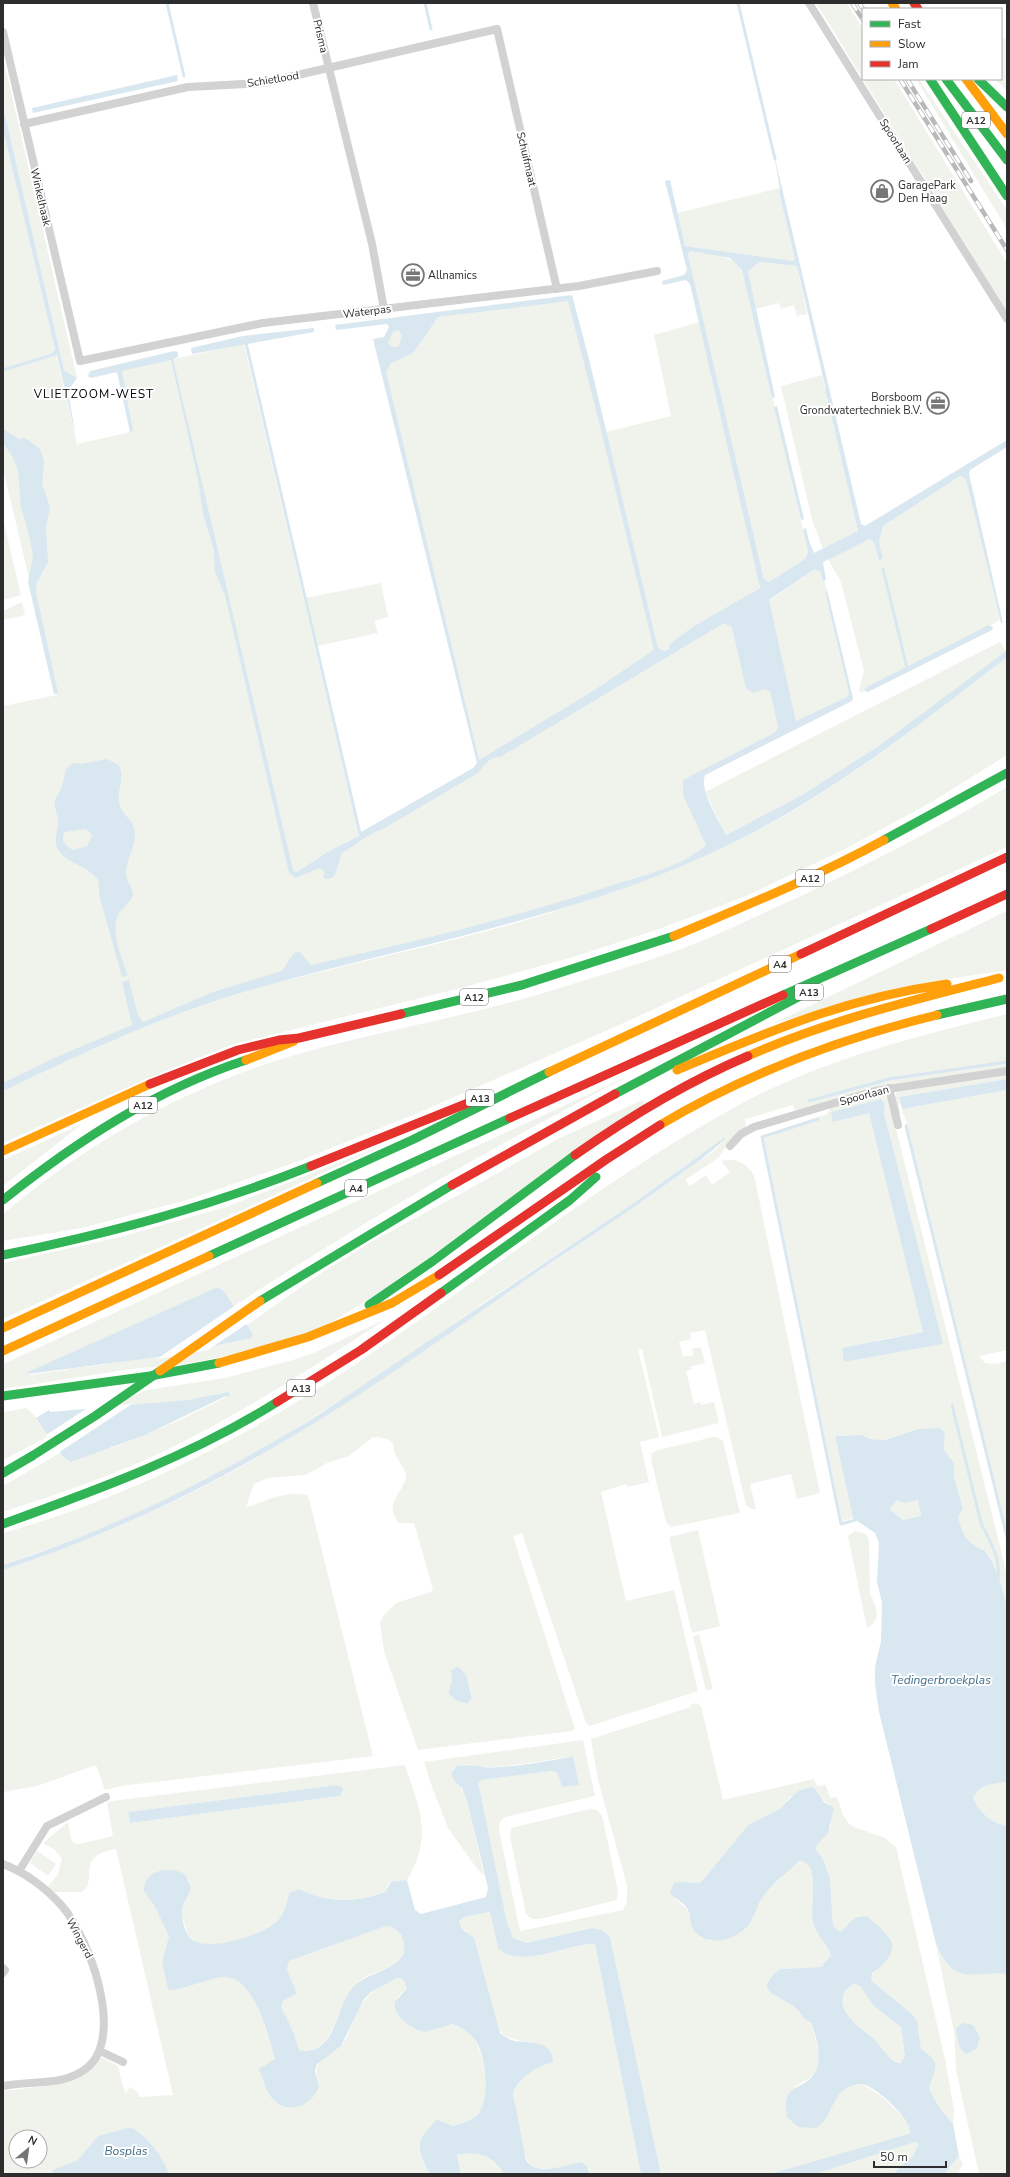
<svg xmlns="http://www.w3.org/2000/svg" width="1010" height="2177" font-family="'Nunito Sans',sans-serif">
<rect width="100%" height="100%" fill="#fff"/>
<!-- green -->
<path fill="#f0f3eb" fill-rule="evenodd" d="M816,3H847L863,29V79H894L1007,263V312Z
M1001,35L1007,42V91L995,79H1001Z
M3,57L77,378L64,370L3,106Z
M916,79H919L1007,210V229Z
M3,130L55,349L52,353L3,369Z
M780,188L779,192L795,259L793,261L685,246L677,213Z
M690,251C740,260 740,255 752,306L808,552L805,559L769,582L764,579L688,255Z
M759,262L797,266L807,314L797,316L794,305L781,309L779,303L756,309L748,271Z
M571,297L658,656L761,595L793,729L700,776L719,847L693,859L543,911L296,973L182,1008L3,1087V706L57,695L3,469V371L56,354L77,444L131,432L117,366L173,359L244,344L359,836L329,851L297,872L294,871L292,866L291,871L299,874L475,770L479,764L377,345L405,319Z
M700,322L760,588L694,626L664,651L658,648L606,432L671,416L654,335Z
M822,375L858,531L823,549L812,520L781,386Z
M960,476L966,478L1000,620L861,693L859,690L864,671L841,582L828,559L870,539L874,543L879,560L883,559L879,542L883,526Z
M3,519L21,595L3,600Z
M815,569C822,573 825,582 827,590L825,592L849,693L847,697L796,721L769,601Z
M381,583L388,617L374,621L378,633L317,646L305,598Z
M22,602L25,615L3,620V611Z
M1000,642L1006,651L880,745L802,795L726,835L705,792Z
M1007,657V755L930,803L843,850L746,896L659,929L573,957L461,988L231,1045L148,1078L3,1143V1091C81,1054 161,1016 244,992C345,963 450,944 550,913C580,903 610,891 639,880C662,872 685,865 707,855C817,807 912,731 1007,657Z
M1007,787V847L617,1026L418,1113L299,1161L190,1199L82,1228L3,1241V1214C91,1140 191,1084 302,1053C387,1029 475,1015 560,988C603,974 648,962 691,945C713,937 735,926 757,916C843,878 926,835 1007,787Z
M1007,911V970L911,985L772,1024Z
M1007,1014V1068L874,1088L795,1111L793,1105L745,1119L746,1126L731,1140L718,1158L685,1180L690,1186L706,1175L712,1185L730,1172L721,1161C735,1157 746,1163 754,1175L820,1493L797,1499L791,1474L750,1484L756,1509H751L746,1505L705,1330L690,1333L691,1339L679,1342L683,1357L693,1355L692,1349L701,1347L705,1363L690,1367L692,1369L686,1371L694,1404L700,1402L701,1405L714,1402L719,1423L662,1437L642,1349H638L659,1437L640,1442L649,1482L628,1487L626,1484L601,1492L626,1601L674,1590L698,1691L590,1726L586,1723L522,1533L513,1536L575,1729L571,1731L418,1750L384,1651L380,1623L384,1615L396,1603L431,1592L433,1589L414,1523H399C383,1507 402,1493 406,1478C407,1471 399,1462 396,1456C394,1452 394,1447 393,1444C389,1438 379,1437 373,1437L349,1456L327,1463L306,1475L268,1478L254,1484L246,1507C269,1501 281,1491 307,1495L309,1499L373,1756L121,1786L105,1790L96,1765L37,1786L3,1792V1570C79,1545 152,1514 222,1477C336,1416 439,1338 547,1266C594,1235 641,1203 687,1169C699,1160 719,1152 725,1137L638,1200L482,1304L378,1377L266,1447L157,1504L98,1531L3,1565V1533C127,1498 246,1438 353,1366C481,1280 601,1180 737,1106C821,1060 914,1037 1007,1014ZM462,1670L468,1680L472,1697L465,1704L452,1698L449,1692L453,1681L451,1671Z
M637,1072C499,1143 364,1221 234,1306L221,1288L28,1373L30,1375L65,1370L66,1371L67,1369L102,1365L253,1334L247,1325L321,1273L378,1238L462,1193L560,1138L642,1100L645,1105L373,1297L321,1328L256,1350L186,1364L131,1369L3,1389V1364Z
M1007,1074V1079L899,1097L900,1113L903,1115L902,1109L1007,1090V1350L979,1356L985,1363L996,1364L1007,1361V1532L907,1125L904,1115L898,1114L895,1097L897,1092Z
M883,1093L889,1100L1000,1546L1007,1577V1608C1004,1595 995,1560 985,1551C982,1548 977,1548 974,1546C964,1540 961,1528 958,1517L963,1509L954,1476V1463L944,1450L945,1433L918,1429L885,1440L869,1439L862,1435L835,1436L853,1518L842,1521L763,1135L827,1114L831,1107ZM881,1099L885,1104L884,1113L942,1344L844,1362L879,1340L923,1332L869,1112L834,1122L832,1112Z
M82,1124L3,1186V1160Z
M386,1144L3,1319V1263L120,1237L226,1207Z
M386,1319C317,1365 247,1410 173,1447C118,1474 60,1493 3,1512V1486L60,1453L65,1459L115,1447L180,1420L230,1395L228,1392L187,1400L104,1408L147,1390L225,1378L293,1360L316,1352Z
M27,1408L37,1418L49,1436L3,1460V1412Z
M713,1437H717L723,1441L740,1513L671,1527L666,1522L651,1459L652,1453L658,1450Z
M896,1500L905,1503L918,1500L921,1516L903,1520L890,1510Z
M698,1530L720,1626L692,1633L669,1537Z
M855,1531L866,1534L869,1540L870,1594L876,1608L877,1616L874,1623L867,1628L848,1536Z
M699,1634L713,1689L706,1691L693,1636Z
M696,1703L701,1706L723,1800L814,1779L817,1786L826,1785L830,1798L837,1797L843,1815L849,1824L854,1827L885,1838L896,1847L945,2059L954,2110L953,2124L939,2107L929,2089L928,2054L921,2049L914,2016L871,1980L870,1976L876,1971L854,1918L841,1932L833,1926L830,1879L823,1859L816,1850L817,1845L831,1827L830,1805L822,1799L815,1789L790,1797L779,1809L748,1825L703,1880L699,1883L680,1882L675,1899L687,1909L693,1930L697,1935L710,1941L727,1938L749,1923L764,1895L799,1861C808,1861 810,1865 813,1873L818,1934L828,1946L831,1955L821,1967L780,1969C757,1988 767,1991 787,2002C794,2006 810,2022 813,2028C820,2060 827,2071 794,2087L832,2106C849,2072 868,2084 890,2104C898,2112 908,2119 911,2130L908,2134L770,2174H661L610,1937L592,1928L526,1943L513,1938L507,1923L496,1877L478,1782L480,1780L553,1771L557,1772L561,1784L579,1785L573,1756C545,1760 515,1767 487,1767C480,1767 473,1764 465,1765L459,1784L467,1801L484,1875L478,1870L448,1828L432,1787L424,1762L583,1740L595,1796L505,1817L500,1822L499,1830L520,1931L623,1910L627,1901V1885L598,1780L591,1739L691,1707L690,1705Z
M405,1765C420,1810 433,1836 407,1880L389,1883L385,1892C356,1903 327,1903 299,1889L289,1893C287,1903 285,1915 277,1921C261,1934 205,1957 189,1937C186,1933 186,1929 185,1925C184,1921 181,1915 182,1910C183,1899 196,1891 188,1879L151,1902L155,1907L169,1936L162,1962L168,1990C181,1991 203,1981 216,1977C255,1968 266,2034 275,2059L270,2064L277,2103L290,2107L318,2081C311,2055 332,2058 344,2042C348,2037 350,2028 353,2022C365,1995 370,1991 397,1978L404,1979L408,1986L397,1998L450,2025C483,2021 495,2095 478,2114C472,2121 461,2123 453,2126L441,2121L418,2145L421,2156L430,2174H169C162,2155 149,2137 130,2127L98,2136L78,2161L54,2170L51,2174H3V2091L54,2085L68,2081L99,2056L118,2066L122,2084L126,2093L130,2087L138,2093L139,2097L173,2095L116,1849C73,1857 100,1879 82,1892H44L58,1874L62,1859L55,1850L43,1843L68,1822L71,1839L74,1843L79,1844L113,1836L107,1803L112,1801ZM336,1785L339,1786L340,1796L333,1797L130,1823L128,1812ZM16,2137H40V2161H16Z
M1007,1782V1826C991,1823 980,1813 973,1798C980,1784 992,1784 1007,1782Z
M590,1809L597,1810L602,1815L618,1891L617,1900L540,1919H532L526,1914L510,1837L511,1828Z
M37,1851L56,1864L48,1876L30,1863Z
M490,1912L498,1948L527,1957L583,1945L595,1944L641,2174H590L589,2169L581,2162C564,2166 544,2174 529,2164L524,2152L513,2093C518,2079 538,2066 552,2062C548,2030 509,2052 497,2026L467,1931L462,1929L459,1923L461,1919L464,1917Z
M386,1926C401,1927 407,1942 403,1956C391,1971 369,1971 359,1982C353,1989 346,2000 342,2008C333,2027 326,2055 299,2050L281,2007L283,2001L297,1994L287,1969L289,1961Z
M936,1944C955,1985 972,1971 1007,1974V2174H979L956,2070L954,2032Z
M855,1984L860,1986L874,2006L901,2027L905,2056L901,2063C892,2065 882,2047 876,2041C864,2029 836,2015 844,1994C846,1989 850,1985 855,1984Z
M915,2142L919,2144L912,2157L900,2167L893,2174H815Z
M470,2152C485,2153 496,2162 504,2174H461L457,2155Z
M959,2156L963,2164L958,2174H944Z"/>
<!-- water -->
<path fill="#d9e7f0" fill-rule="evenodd" d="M177,75L178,81L33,113L32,108Z
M3,106L64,370L77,378L68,391L76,438L57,355H51L55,349L3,130Z
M774,154L861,524L865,526L1007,440V447L970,470L969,474L1003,623H1001L966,479L960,476L883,526L879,542L883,559L879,560L874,543L870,539L823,562L826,580L823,581L820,572L815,569L769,600L796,721L847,697L849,693L825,592L827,590L853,698L852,701L705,775C699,791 719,820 726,835L802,795L880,745L1006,651L1007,657C912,731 817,806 707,855C559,922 399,947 244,992C161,1016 81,1054 3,1091V1083L54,1058L132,1025L122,982L129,980L138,1015L143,1022L213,992L282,971L294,953L300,952L311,965C413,942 514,918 613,885C644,875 682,867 706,845L683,795V780L776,732L778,727L770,691L763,689L753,693L746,688L732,627L724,623L500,757C491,756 483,766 478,773L381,830C367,834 355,846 342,853L335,874L332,878L325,879L323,876L325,872L319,868L296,878L289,873L225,595L215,572L214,550L203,514L198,479L171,360L122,371L133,431L130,432L117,372L91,378L88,376L90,371L174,351L178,352V357L173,359L292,866L294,871L297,872L329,851L359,836L361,832L473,768L477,763L373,339L384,337L389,327L387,324L336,330L335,325L572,295L590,363L658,648L664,651L668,649L671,643L694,626L760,588L690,284L686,280L663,285L662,281L684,275L687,270L665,181L670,180L685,246L793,261L795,259L779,192L780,189ZM690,251L730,258L742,270L772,398L775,397L748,271L759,262L797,266L826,390L824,393H826L858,531L814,553L809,541L806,528L803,529L808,552L805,559L769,582L764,579L688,255ZM568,301L601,430L654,650L593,691L479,760L386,372L391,363L413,353L438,317ZM399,330L402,336L398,347H392L388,343L393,332Z
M314,328V332L192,354L191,348L243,336Z
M777,406L804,519L801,520L774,407Z
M3,429L19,439L25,438L39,448L42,454L44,462L42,484L50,507L46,528L48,562L37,582L36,592L58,693L54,694L28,582L33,557L30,538L21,508L18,471L12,456L3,443Z
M989,625L993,627L992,630L868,692L865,691V688Z
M107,759L119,765C125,782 117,788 119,801C120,813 131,818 134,828C138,845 127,856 126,872C125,881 133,886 133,895C130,903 122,908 118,915C110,933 122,958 128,976L122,977L100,898L98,880C89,866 69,865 59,851C52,841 58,832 58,821C58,814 53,807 55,800C56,796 60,793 61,789C66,779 62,769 73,763L81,764ZM85,829L90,832L92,836L87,846L73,850C65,846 60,841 65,832Z
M1007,1079V1090L902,1109L899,1097Z
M881,1099L885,1104L884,1113L943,1344L844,1362L842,1348L923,1332L869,1113L833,1122L831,1112Z
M725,1137V1139C709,1155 690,1167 672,1180C629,1212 583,1241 539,1271C449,1333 361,1398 266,1452C182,1500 95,1540 3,1570V1565C115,1529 220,1475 320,1414L638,1200Z
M218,1287L223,1290L253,1334L251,1338L165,1356L28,1374V1372Z
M228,1392L230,1394L229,1397L226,1396L145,1435L71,1462L63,1457L36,1418L49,1410L50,1412L187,1400Z
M939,1428L945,1433L944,1450L954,1463V1476L963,1509L958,1517C961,1528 964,1540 975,1546C978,1548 983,1549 986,1552C997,1566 1003,1591 1007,1608V1782C992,1784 980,1784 973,1798C980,1813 991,1823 1007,1826V1974C970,1971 955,1987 936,1944L879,1712L875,1684V1667L881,1641L882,1603L877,1582L879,1543L875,1533L853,1518L835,1436L862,1435L870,1439L885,1440L918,1429ZM896,1500L905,1503L918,1500L921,1516L903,1520L890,1510Z
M457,1667C470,1673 468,1687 472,1697L467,1704L455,1700L449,1694C448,1685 454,1685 451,1671Z
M573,1756L579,1785L562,1787L557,1772L552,1771L481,1780L478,1782L507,1923L513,1938L526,1943L592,1928L601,1930L610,1937L661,2174H641L595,1944C567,1943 522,1970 498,1948L490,1912L464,1917L459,1921L462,1929L474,1938L500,2033C505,2036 509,2040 515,2041C529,2043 553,2040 553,2062C538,2066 518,2078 513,2093L526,2160C536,2177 565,2165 581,2162L587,2166L590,2174H504C492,2155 478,2150 457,2155L461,2174H430C416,2146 414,2145 435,2121L438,2120L453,2126C461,2123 472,2121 478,2114C490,2101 486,2060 478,2045C474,2036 462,2027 453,2024L425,2032C413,2029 392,2017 395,2002L407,1988L403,1979L397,1978L371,1992L364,1999L341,2046L317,2064L315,2071L319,2086C314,2104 289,2116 274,2100C266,2093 263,2078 259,2069L275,2059C267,2034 254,1968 216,1978C203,1981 180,1991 168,1990L162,1962L169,1936L155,1907L144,1891C144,1869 169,1866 185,1874L191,1887C190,1896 181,1904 182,1912C182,1920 185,1933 190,1938C206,1954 266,1934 279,1919C285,1912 287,1902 289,1893L299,1889C327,1903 356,1903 385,1892L391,1882L407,1880L415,1910L421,1914L486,1897L488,1888L467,1801L462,1788L455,1782L451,1773L457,1766C467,1765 475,1765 484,1767C499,1770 556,1760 573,1756ZM386,1926C401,1927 407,1942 403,1956C389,1973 363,1973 350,1991C336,2011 334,2057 299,2050L292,2029L281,2007L283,2001L297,1994L287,1969L289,1961Z
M336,1785L342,1787L343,1790L340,1796L130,1823L128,1812Z
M811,1787L815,1789L824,1802L834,1808L828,1833L817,1845L816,1850L823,1859L830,1879L833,1926L841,1932L854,1918L866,1916C872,1919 890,1936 892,1943C895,1954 880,1969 872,1973L871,1980L914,2016L917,2022L921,2049C944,2065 934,2067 929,2089L939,2107L953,2124L959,2156L944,2174H893L900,2167L912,2157L919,2144L915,2142L815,2174H770L908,2134L910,2132C912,2120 877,2088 865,2085C859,2083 853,2085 847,2088C831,2097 833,2117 816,2128L798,2127L787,2117C781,2082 800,2093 814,2074C823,2062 817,2037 811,2023C803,2019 800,2011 793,2006C775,1993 752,1992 780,1969L821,1967L831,1955C827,1943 816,1935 813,1922C809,1907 822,1861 799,1861C788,1872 776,1881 766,1893C758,1902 756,1913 750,1923C740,1938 713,1947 698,1935C690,1930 691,1919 688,1910C685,1903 675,1899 670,1893L674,1883L680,1882L699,1883L703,1880L748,1825L779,1809L798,1791ZM855,1984L860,1986L874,2006L901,2027L905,2056L901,2063C892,2065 882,2047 876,2041C864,2029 836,2015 844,1994C846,1989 850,1985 855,1984Z
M963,2023L973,2025L980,2038L976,2049L967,2054C958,2050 957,2037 956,2028Z
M130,2127C149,2137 162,2155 169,2174H51L53,2170L78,2160L98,2136Z"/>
<!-- pier -->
<path fill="#fff" d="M236,1305L248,1323L208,1350L157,1359Z
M132,1404L58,1453L46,1435L89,1407Z"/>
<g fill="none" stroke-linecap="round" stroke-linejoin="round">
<!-- stream -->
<path stroke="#d9e7f0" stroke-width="3" d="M167,3L184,76
M425,3L431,29
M738,3L775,159
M246,343L360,834
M3,370L55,354
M883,569L907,668
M809,1101L889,1079L1007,1062
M818,1119L762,1137L841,1524L855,1520
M906,1126L1007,1537
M952,1405L981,1523C989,1539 1001,1559 998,1578"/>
<!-- street -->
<path stroke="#d2d2d2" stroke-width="8" d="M313,3L372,244L384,309
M809,3L1007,319
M3,32L80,361L263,323L579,286L657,271
M24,124L188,87L263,83L497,29L557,289
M889,1088L898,1125
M730,1146L741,1134L754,1127L875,1091L1007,1071
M3,1864C26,1873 45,1887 62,1906C89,1937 125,2035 88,2067C65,2087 30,2080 3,2086
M19,1871L47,1826L106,1797
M3,1968L5,1970L3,1973
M100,2051L123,2062"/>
<!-- fast -->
<path stroke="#30b455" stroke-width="9" d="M930,79L1007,196
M946,79L1007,160
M978,79L1007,107
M884,840L1007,773
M783,995L931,929
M401,1014L522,985L674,936
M937,1015L1007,999
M615,1094L802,995
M317,1183L412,1140L549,1072
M3,1200C77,1141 155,1090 246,1060
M3,1255C111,1233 208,1207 311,1166
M209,1256L510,1118
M441,1293L570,1200L596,1177
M260,1301L452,1185
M369,1305L433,1261L575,1155
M3,1396L150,1376L219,1363
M3,1473L32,1456
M3,1524C97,1490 191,1456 277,1402"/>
<!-- slow -->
<path stroke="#ff9f0a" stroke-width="9" d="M892,3L896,9
M966,79L1007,134
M674,936C745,906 816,877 884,840
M748,1056C829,1020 914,1000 999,978
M246,1060L294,1041
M677,1070C770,1031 846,998 947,984
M549,1072L801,954
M660,1125C747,1073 839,1039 937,1015
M3,1151L150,1084
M3,1328L317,1183
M3,1351L209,1256
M219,1363L308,1337L392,1303L439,1275"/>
<!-- jam -->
<path stroke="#e5322d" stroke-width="9" d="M914,3L918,9
M931,929L1007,894
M801,954L1007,857
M150,1084L238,1050L279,1040L299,1038L401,1014
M510,1118L783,995
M575,1155C629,1117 687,1082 748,1056
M311,1166L478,1099
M452,1185L615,1094
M439,1275L607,1159L660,1125
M277,1402L361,1350L441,1293"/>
<!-- rail casing -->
<g stroke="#b9b9b9" stroke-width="4.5">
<path id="rail" d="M852,3L863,20
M859,3L863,9
M900,79L1007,250
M907,79L971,181"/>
</g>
<!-- rail -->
<use href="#rail" stroke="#fff" stroke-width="3" stroke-dasharray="9" stroke-linecap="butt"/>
<!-- fast-bridge -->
<path stroke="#30b455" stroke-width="9" d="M32,1456L95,1416L160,1371"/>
<!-- slow-bridge -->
<path stroke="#ff9f0a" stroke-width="9" d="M160,1371L260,1301"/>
</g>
<!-- icons -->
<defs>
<g id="shop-ring" transform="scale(1.15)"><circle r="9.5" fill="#fff" stroke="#767676" stroke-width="1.5"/><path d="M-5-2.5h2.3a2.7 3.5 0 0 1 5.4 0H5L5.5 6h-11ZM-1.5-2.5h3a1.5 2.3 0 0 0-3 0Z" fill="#767676"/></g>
<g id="office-ring" transform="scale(1.15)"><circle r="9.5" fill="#fff" stroke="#767676" stroke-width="1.5"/><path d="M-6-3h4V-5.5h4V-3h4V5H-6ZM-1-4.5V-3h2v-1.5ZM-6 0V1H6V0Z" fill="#767676"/></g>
</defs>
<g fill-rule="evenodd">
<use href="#shop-ring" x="882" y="191"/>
<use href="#office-ring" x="413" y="275"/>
<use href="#office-ring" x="938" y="403"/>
</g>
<g text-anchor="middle" stroke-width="4" stroke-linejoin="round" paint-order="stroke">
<!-- shield labels -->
<g fill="#fff" stroke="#6c6c6c" stroke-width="1">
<rect x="962" y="112" width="28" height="16" rx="3"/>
<rect x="796" y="870" width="28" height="16" rx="3"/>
<rect x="769" y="956" width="22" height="16" rx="3"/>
<rect x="795" y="984" width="28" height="16" rx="3"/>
<rect x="460" y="989" width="28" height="16" rx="3"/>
<rect x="466" y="1090" width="28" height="16" rx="3"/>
<rect x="129" y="1097" width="28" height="16" rx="3"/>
<rect x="345" y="1180" width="22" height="16" rx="3"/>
<rect x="287" y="1380" width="28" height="16" rx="3"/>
</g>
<g font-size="10" font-weight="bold" fill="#2d2d2d">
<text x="976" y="124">A12</text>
<text x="810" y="882">A12</text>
<text x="780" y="968">A4</text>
<text x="809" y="996">A13</text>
<text x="474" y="1001">A12</text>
<text x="480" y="1102">A13</text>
<text x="143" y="1109">A12</text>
<text x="356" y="1192">A4</text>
<text x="301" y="1392">A13</text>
</g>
<!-- street labels -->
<g font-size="11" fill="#2d2d2d" stroke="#fff">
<text transform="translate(321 36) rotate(77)" y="4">Prisma</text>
<text transform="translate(273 79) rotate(-9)" y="4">Schietlood</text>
<text transform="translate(896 141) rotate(58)" y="4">Spoorlaan</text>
<text transform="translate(527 159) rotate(77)" y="4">Schuifmaat</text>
<text transform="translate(41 197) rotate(77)" y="4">Winkelhaak</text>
<text transform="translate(367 311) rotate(-7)" y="4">Waterpas</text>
<text transform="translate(864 1095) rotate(-15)" y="4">Spoorlaan</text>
<text transform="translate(80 1938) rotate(62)" y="4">Wingerd</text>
</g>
<!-- poi labels -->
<g font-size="11" fill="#2d2d2d" stroke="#fff" text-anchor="start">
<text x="898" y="189">GaragePark<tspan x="898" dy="13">Den Haag</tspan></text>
<text x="428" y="279">Allnamics</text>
<text x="922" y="401" text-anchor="end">Borsboom<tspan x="922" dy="13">Grondwatertechniek B.V.</tspan></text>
</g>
<!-- neighbourhood labels -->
<g font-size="12" letter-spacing="1" fill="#000" stroke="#fff">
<text x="94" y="398">VLIETZOOM-WEST</text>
</g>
<!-- water labels -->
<g font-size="12" font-style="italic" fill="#416f89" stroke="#fff">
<text x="941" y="1684">Tedingerbroekplas</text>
<text x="126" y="2155">Bosplas</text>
</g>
</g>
<!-- border -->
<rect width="1010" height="2177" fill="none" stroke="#2d2d2d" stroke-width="8"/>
<!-- legend -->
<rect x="862" y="8" width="140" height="72" fill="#ffffff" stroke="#ababab"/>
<rect x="870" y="21" width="20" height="6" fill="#30b455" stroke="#ababab"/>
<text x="898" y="28" font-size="12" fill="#2d2d2d">Fast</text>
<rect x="870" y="41" width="20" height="6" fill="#ff9f0a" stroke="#ababab"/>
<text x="898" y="48" font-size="12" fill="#2d2d2d">Slow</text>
<rect x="870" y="61" width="20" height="6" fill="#e5322d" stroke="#ababab"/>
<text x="898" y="68" font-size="12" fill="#2d2d2d">Jam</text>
<!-- north arrow -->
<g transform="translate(28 2149) rotate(29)"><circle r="19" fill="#ffffff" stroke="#ababab"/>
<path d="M0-3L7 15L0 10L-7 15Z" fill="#767676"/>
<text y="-6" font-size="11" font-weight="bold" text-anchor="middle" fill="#2d2d2d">N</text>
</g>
<!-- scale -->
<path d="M874 2161v6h72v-6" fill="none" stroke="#2d2d2d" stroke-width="2"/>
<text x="880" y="2161" font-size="12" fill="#2d2d2d" stroke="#ffffff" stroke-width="3" paint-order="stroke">50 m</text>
</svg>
